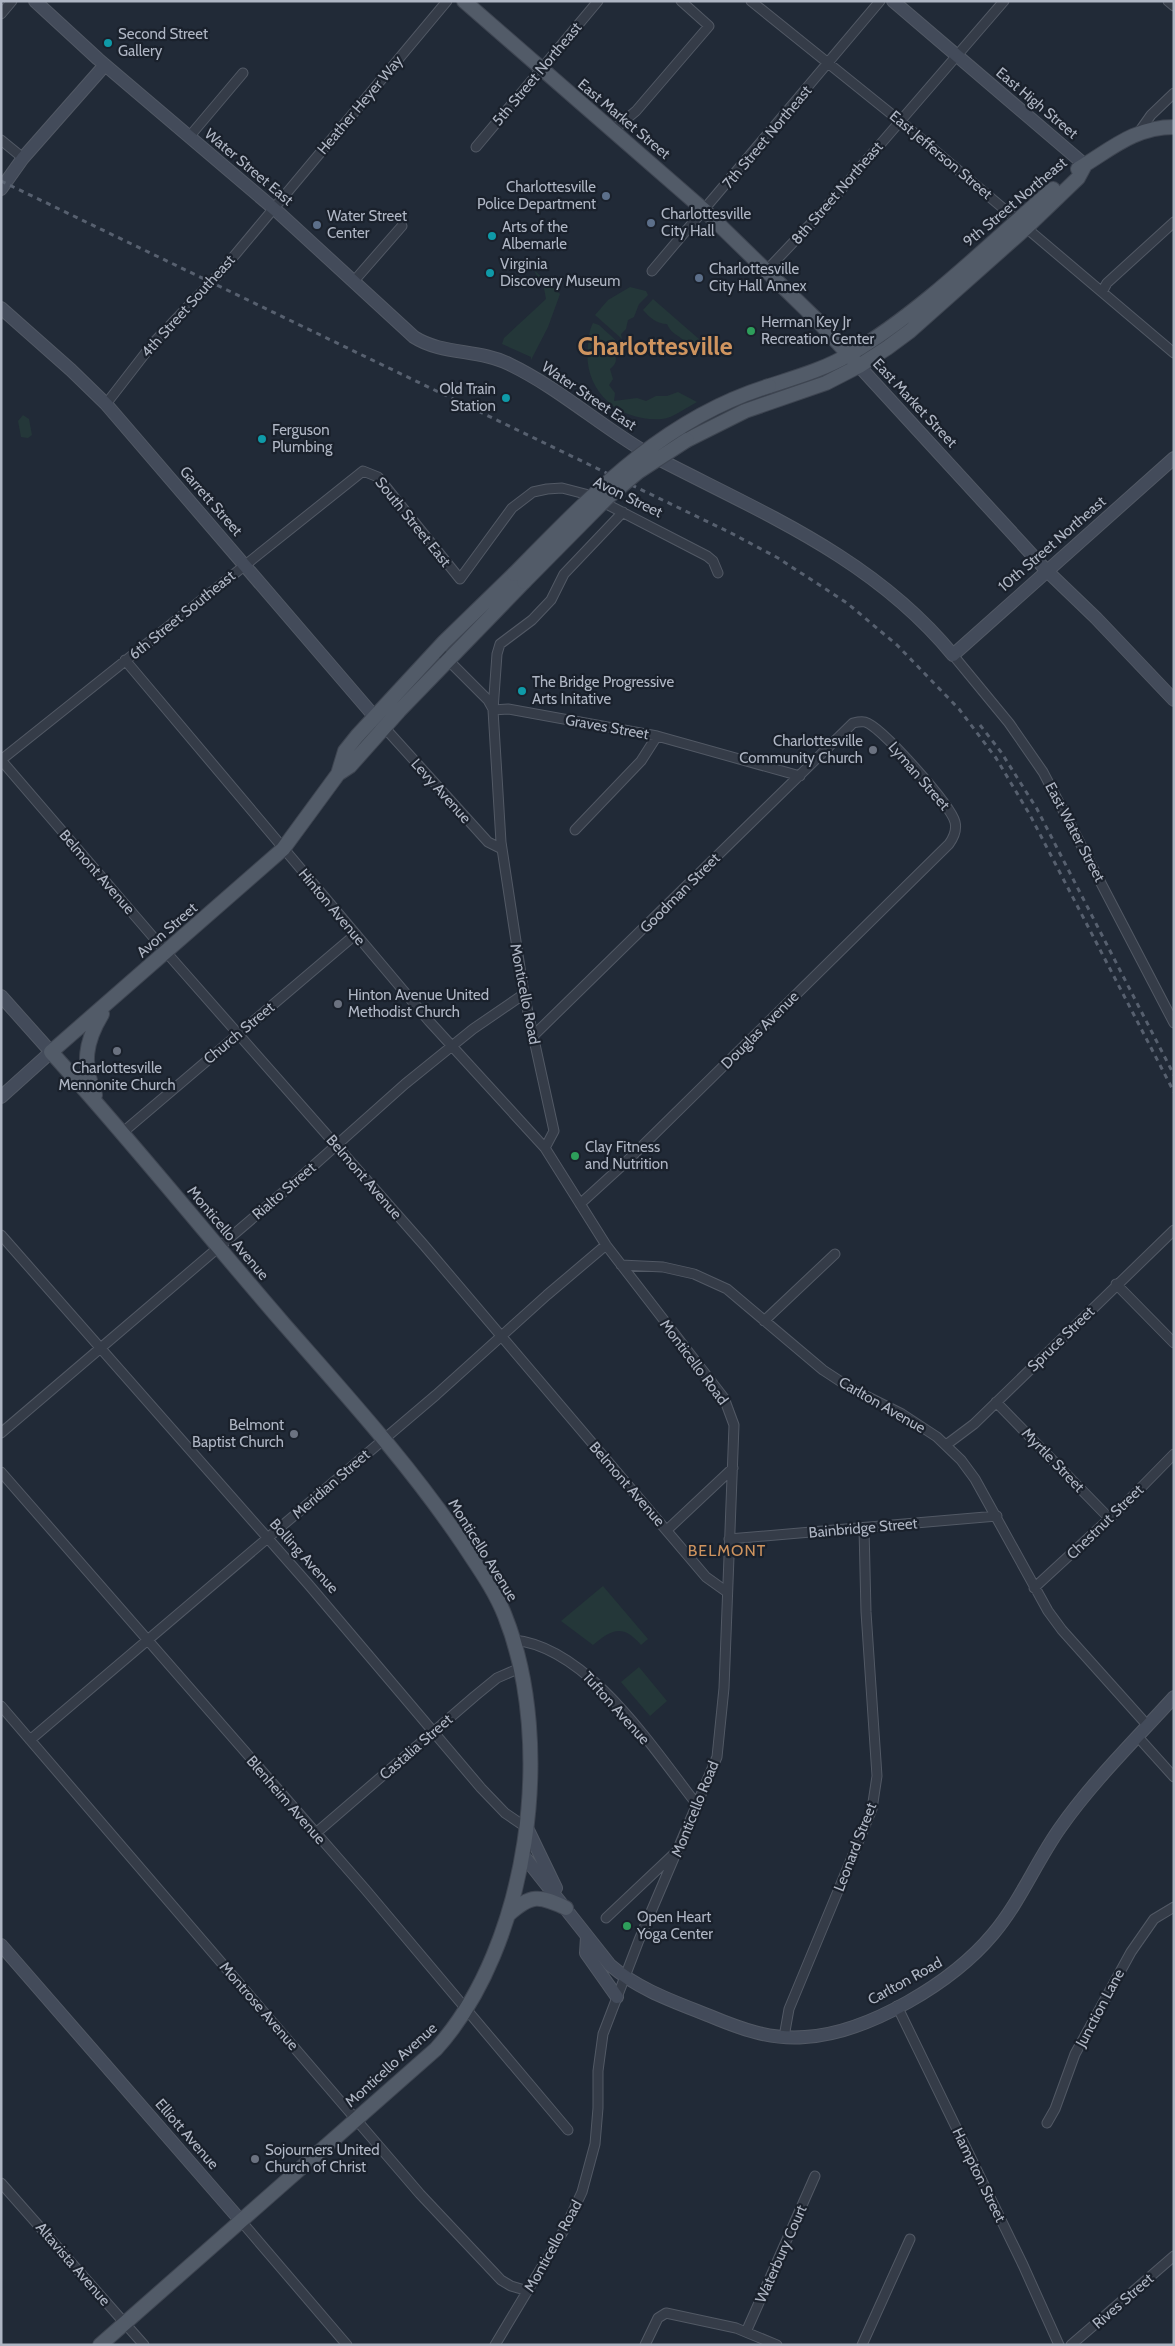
<svg xmlns="http://www.w3.org/2000/svg" width="1175" height="2346" font-family="Cabin,sans-serif">
<rect width="100%" height="100%" fill="#212a37"/>
<!-- green -->
<path fill="#243739" d="M533,269L560,294L548,327L531,360V357L502,344L504,338L546,299L544,288Z
M630,287L646,291L648,295L639,304L634,317L628,320L626,329L621,334L622,339L595,315L608,300Z
M653,299L707,346L695,352C688,348 687,343 682,339C676,334 671,333 667,324C657,324 649,317 643,310Z
M593,323L599,325L621,345L614,351C617,360 617,363 610,369L613,379L609,385L615,393L614,401L637,398L646,401L656,396H667L678,392L697,402C687,407 673,418 662,419C618,422 582,390 588,345C589,338 589,330 593,323Z
M23,415L29,419L32,435L28,438L21,437L18,421Z
M603,1586L648,1639L641,1645C623,1624 612,1629 593,1645L561,1621Z
M639,1667L667,1701L650,1716L621,1682Z"/>
<g fill="none" stroke-linecap="round" stroke-linejoin="round">
<!-- street casing -->
<g stroke="#525965" stroke-width="11">
<path id="street" d="M751,1L900,121L1174,353
M1168,1L1174,6
M1,14L12,1
M613,130L636,111L709,26L681,1
M1139,132L1151,115L1174,93
M189,137L243,73
M1,140L23,158
M476,147L598,1
M767,270L821,213L1004,1
M652,271L880,1
M354,281L402,226
M1102,292L1107,283L1174,222
M106,404L154,342L219,274L447,1
M437,649L488,700L493,709
M953,655L1009,723L1043,772L1174,1023
M125,660L429,1021L545,1148L606,1245L724,1398L734,1425L724,1688L717,1757L639,1940L603,2034L598,2071V2108L595,2144L582,2192L564,2230L495,2345
M493,710L508,709L657,736L800,776
M384,727L488,842L502,849
M1,760L166,952L423,1244L706,1577L727,1592
M1,760L363,471L378,477L460,579L512,508L533,492L547,489L562,488L589,495L707,556L713,561L718,573
M575,830L641,761L657,736
M533,1036L853,723C857,722 861,721 865,722C881,726 951,805 955,822C957,830 954,837 949,844L625,1163L580,1204
M122,1133L356,934
M545,1148L554,1131L524,994L501,842L493,710L497,654L500,644L532,620L551,600L564,574L623,512
M1,1235L309,1585L481,1788L505,1813L527,1828
M621,1265L663,1267L694,1274L727,1289L823,1370L852,1389L902,1414L937,1437L961,1460L975,1479L1048,1611L1062,1630L1148,1726
M1116,1284L1174,1343
M764,1321L835,1254
M996,1402L1110,1519
M1,1433L294,1183L405,1084L473,1029L524,994
M946,1445L974,1424L1174,1230
M1,1472L365,1889L568,2130
M667,1530L733,1468
M729,1539L997,1516
M1034,1588L1123,1506L1174,1454
M513,1640C588,1646 654,1750 698,1806
M1,1706L420,2194L501,2280L511,2286L528,2291
M1138,1737L1174,1777
M30,1740L436,1395L547,1295L606,1245
M316,1833L475,1696L497,1678L520,1668
M606,1918L676,1852
M897,2006L1023,2265L1059,2345
M784,2037L789,2009L872,1809L877,1776L866,1612L864,1528
M1047,2123L1055,2109L1075,2054L1131,1952L1154,1919L1174,1907
M1,2183L144,2345
M241,2221L347,2345
M746,2332L815,2176
M645,2345L658,2318L666,2313L736,2328L777,2345
M862,2345L910,2239
M1071,2345L1174,2256"/>
</g>
<!-- secondary casing -->
<g stroke="#525965" stroke-width="14">
<path id="secondary" d="M35,1L98,59L279,213L414,337C442,355 479,349 509,364C559,388 599,425 647,453C757,511 871,555 953,655L1174,458
M893,1L1085,165
M1,189L23,158L105,65
M1,308L71,370L106,404L380,723
M859,366L1046,570L1096,618L1174,700
M1,996L51,1052L1,1097
M527,1828L556,1888
M523,1855L610,1965C639,1990 675,2002 710,2016C741,2029 771,2040 805,2037C869,2033 953,1982 993,1934C1020,1902 1036,1862 1060,1828C1093,1781 1135,1740 1174,1697
M587,1937L586,1953L617,1997
M1,1945L241,2221"/>
</g>
<!-- primary casing -->
<g stroke="#3e4551" stroke-width="16">
<path id="primary" d="M464,1L705,211L818,321L859,366
M1078,169C1110,150 1134,127 1174,127
M769,386C797,377 825,369 850,354C923,311 989,244 1053,189
M687,440L745,411L826,383L859,366L887,348L910,331L1027,227L1078,178L1085,165
M338,774L350,766L399,711L524,582
M95,1095C82,1064 85,1042 102,1014
M508,1915C531,1894 539,1895 566,1908
M100,2345L436,2049C529,1946 556,1744 505,1616C495,1590 478,1567 463,1544C410,1465 346,1395 283,1323C205,1233 131,1140 51,1052L283,849L338,774L345,751L357,736L444,642L514,574"/>
</g>
<!-- street -->
<use href="#street" stroke="#353c48" stroke-width="9"/>
<!-- secondary -->
<use href="#secondary" stroke="#434b5a" stroke-width="12"/>
<!-- primary -->
<use href="#primary" stroke="#525b68" stroke-width="14"/>
<!-- rail -->
<path stroke="#57606f" stroke-width="3" stroke-dasharray="5 5" stroke-linecap="butt" d="M1,181L731,533L778,558L847,603L897,645L959,709L996,758L1030,815L1174,1092
M980,725L1001,752L1037,809L1174,1075"/>
<!-- primary-bridge casing -->
<g stroke="#3e4551" stroke-width="16" stroke-linecap="butt">
<path id="primary-bridge" d="M514,574C591,496 662,419 769,386
M524,582L607,498L638,472L687,440"/>
</g>
<!-- primary-bridge -->
<use href="#primary-bridge" stroke="#525b68" stroke-width="14"/>
</g>
<!-- markers -->
<g fill="#0f9aa8" stroke="#1a212c" stroke-width="2">
<circle cx="108" cy="43" r="5"/>
<circle cx="492" cy="236" r="5"/>
<circle cx="490" cy="273" r="5"/>
<circle cx="506" cy="398" r="5"/>
<circle cx="262" cy="439" r="5"/>
<circle cx="522" cy="691" r="5"/>
</g>
<g fill="#5c6f8a" stroke="#1a212c" stroke-width="2">
<circle cx="606" cy="196" r="5"/>
<circle cx="651" cy="223" r="5"/>
<circle cx="317" cy="225" r="5"/>
<circle cx="699" cy="278" r="5"/>
</g>
<g fill="#2e9e5b" stroke="#1a212c" stroke-width="2">
<circle cx="751" cy="331" r="5"/>
<circle cx="575" cy="1156" r="5"/>
<circle cx="627" cy="1926" r="5"/>
</g>
<g fill="#6b7280" stroke="#1a212c" stroke-width="2">
<circle cx="873" cy="750" r="5"/>
<circle cx="338" cy="1004" r="5"/>
<circle cx="117" cy="1051" r="5"/>
<circle cx="294" cy="1434" r="5"/>
<circle cx="255" cy="2159" r="5"/>
</g>
<g text-anchor="middle" stroke-width="4.5" stroke-linejoin="round" paint-order="stroke">
<!-- poi labels -->
<g font-size="15" fill="#afb6c4" stroke="#1a212c" text-anchor="start">
<text x="118" y="39">Second Street<tspan x="118" dy="17">Gallery</tspan></text>
<text x="596" y="192" text-anchor="end">Charlottesville<tspan x="596" dy="17">Police Department</tspan></text>
<text x="661" y="219">Charlottesville<tspan x="661" dy="17">City Hall</tspan></text>
<text x="327" y="221">Water Street<tspan x="327" dy="17">Center</tspan></text>
<text x="502" y="232">Arts of the<tspan x="502" dy="17">Albemarle</tspan></text>
<text x="500" y="269">Virginia<tspan x="500" dy="17">Discovery Museum</tspan></text>
<text x="709" y="274">Charlottesville<tspan x="709" dy="17">City Hall Annex</tspan></text>
<text x="761" y="327">Herman Key Jr<tspan x="761" dy="17">Recreation Center</tspan></text>
<text x="496" y="394" text-anchor="end">Old Train<tspan x="496" dy="17">Station</tspan></text>
<text x="272" y="435">Ferguson<tspan x="272" dy="17">Plumbing</tspan></text>
<text x="532" y="687">The Bridge Progressive<tspan x="532" dy="17">Arts Initative</tspan></text>
<text x="863" y="746" text-anchor="end">Charlottesville<tspan x="863" dy="17">Community Church</tspan></text>
<text x="348" y="1000">Hinton Avenue United<tspan x="348" dy="17">Methodist Church</tspan></text>
<text x="117" y="1073" text-anchor="middle">Charlottesville<tspan x="117" dy="17">Mennonite Church</tspan></text>
<text x="585" y="1152">Clay Fitness<tspan x="585" dy="17">and Nutrition</tspan></text>
<text x="284" y="1430" text-anchor="end">Belmont<tspan x="284" dy="17">Baptist Church</tspan></text>
<text x="637" y="1922">Open Heart<tspan x="637" dy="17">Yoga Center</tspan></text>
<text x="265" y="2155">Sojourners United<tspan x="265" dy="17">Church of Christ</tspan></text>
</g>
<!-- street labels -->
<g font-size="15" fill="#afb6c4" stroke="#1a212c">
<text transform="translate(537 74) rotate(-50)" y="5">5th Street Northeast</text>
<text transform="translate(1037 103) rotate(40)" y="5">East High Street</text>
<text transform="translate(360 105) rotate(-50)" y="5">Heather Heyer Way</text>
<text transform="translate(624 119) rotate(40)" y="5">East Market Street</text>
<text transform="translate(767 137) rotate(-50)" y="5">7th Street Northeast</text>
<text transform="translate(941 155) rotate(40)" y="5">East Jefferson Street</text>
<text transform="translate(249 167) rotate(40)" y="5">Water Street East</text>
<text transform="translate(837 193) rotate(-49)" y="5">8th Street Northeast</text>
<text transform="translate(1015 202) rotate(-40)" y="5">9th Street Northeast</text>
<text transform="translate(188 306) rotate(-48)" y="5">4th Street Southeast</text>
<text transform="translate(589 396) rotate(34)" y="5">Water Street East</text>
<text transform="translate(915 403) rotate(47)" y="5">East Market Street</text>
<text transform="translate(628 497) rotate(26)" y="5">Avon Street</text>
<text transform="translate(211 501) rotate(49)" y="5">Garrett Street</text>
<text transform="translate(413 522) rotate(51)" y="5">South Street East</text>
<text transform="translate(1052 544) rotate(-41)" y="5">10th Street Northeast</text>
<text transform="translate(182 615) rotate(-39)" y="5">6th Street Southeast</text>
<text transform="translate(607 727) rotate(10)" y="5">Graves Street</text>
<text transform="translate(919 776) rotate(49)" y="5">Lyman Street</text>
<text transform="translate(441 791) rotate(48)" y="5">Levy Avenue</text>
<text transform="translate(1075 832) rotate(62)" y="5">East Water Street</text>
<text transform="translate(97 872) rotate(49)" y="5">Belmont Avenue</text>
<text transform="translate(680 893) rotate(-45)" y="5">Goodman Street</text>
<text transform="translate(332 907) rotate(50)" y="5">Hinton Avenue</text>
<text transform="translate(167 930) rotate(-41)" y="5">Avon Street</text>
<text transform="translate(525 994) rotate(79)" y="5">Monticello Road</text>
<text transform="translate(760 1030) rotate(-45)" y="5">Douglas Avenue</text>
<text transform="translate(239 1033) rotate(-40)" y="5">Church Street</text>
<text transform="translate(364 1177) rotate(49)" y="5">Belmont Avenue</text>
<text transform="translate(284 1191) rotate(-41)" y="5">Rialto Street</text>
<text transform="translate(228 1233) rotate(50)" y="5">Monticello Avenue</text>
<text transform="translate(1061 1339) rotate(-44)" y="5">Spruce Street</text>
<text transform="translate(694 1362) rotate(53)" y="5">Monticello Road</text>
<text transform="translate(882 1405) rotate(30)" y="5">Carlton Avenue</text>
<text transform="translate(1053 1460) rotate(46)" y="5">Myrtle Street</text>
<text transform="translate(331 1484) rotate(-41)" y="5">Meridian Street</text>
<text transform="translate(627 1484) rotate(49)" y="5">Belmont Avenue</text>
<text transform="translate(1105 1522) rotate(-44)" y="5">Chestnut Street</text>
<text transform="translate(863 1528) rotate(-5)" y="5">Bainbridge Street</text>
<text transform="translate(483 1550) rotate(58)" y="5">Monticello Avenue</text>
<text transform="translate(304 1556) rotate(48)" y="5">Bolling Avenue</text>
<text transform="translate(616 1708) rotate(48)" y="5">Tufton Avenue</text>
<text transform="translate(416 1747) rotate(-41)" y="5">Castalia Street</text>
<text transform="translate(286 1800) rotate(49)" y="5">Blenheim Avenue</text>
<text transform="translate(695 1809) rotate(-68)" y="5">Monticello Road</text>
<text transform="translate(855 1847) rotate(-69)" y="5">Leonard Street</text>
<text transform="translate(905 1981) rotate(-29)" y="5">Carlton Road</text>
<text transform="translate(259 2006) rotate(49)" y="5">Montrose Avenue</text>
<text transform="translate(1100 2008) rotate(-62)" y="5">Junction Lane</text>
<text transform="translate(391 2065) rotate(-42)" y="5">Monticello Avenue</text>
<text transform="translate(187 2134) rotate(49)" y="5">Elliott Avenue</text>
<text transform="translate(979 2175) rotate(64)" y="5">Hampton Street</text>
<text transform="translate(553 2246) rotate(-61)" y="5">Monticello Road</text>
<text transform="translate(781 2254) rotate(-66)" y="5">Waterbury Court</text>
<text transform="translate(73 2264) rotate(49)" y="5">Altavista Avenue</text>
<text transform="translate(1123 2301) rotate(-41)" y="5">Rives Street</text>
</g>
<!-- neighbourhood labels -->
<g font-size="16" letter-spacing="1" fill="#cf945f" stroke="#1a212c">
<text x="727" y="1556">BELMONT</text>
</g>
<!-- town labels -->
<g font-size="25" font-weight="bold" fill="#cf945f" stroke="#1a212c">
<text x="655" y="355">Charlottesville</text>
</g>
</g>
<!-- border -->
<rect width="1175" height="2346" fill="none" stroke="#afb6c4" stroke-width="5"/>
</svg>
